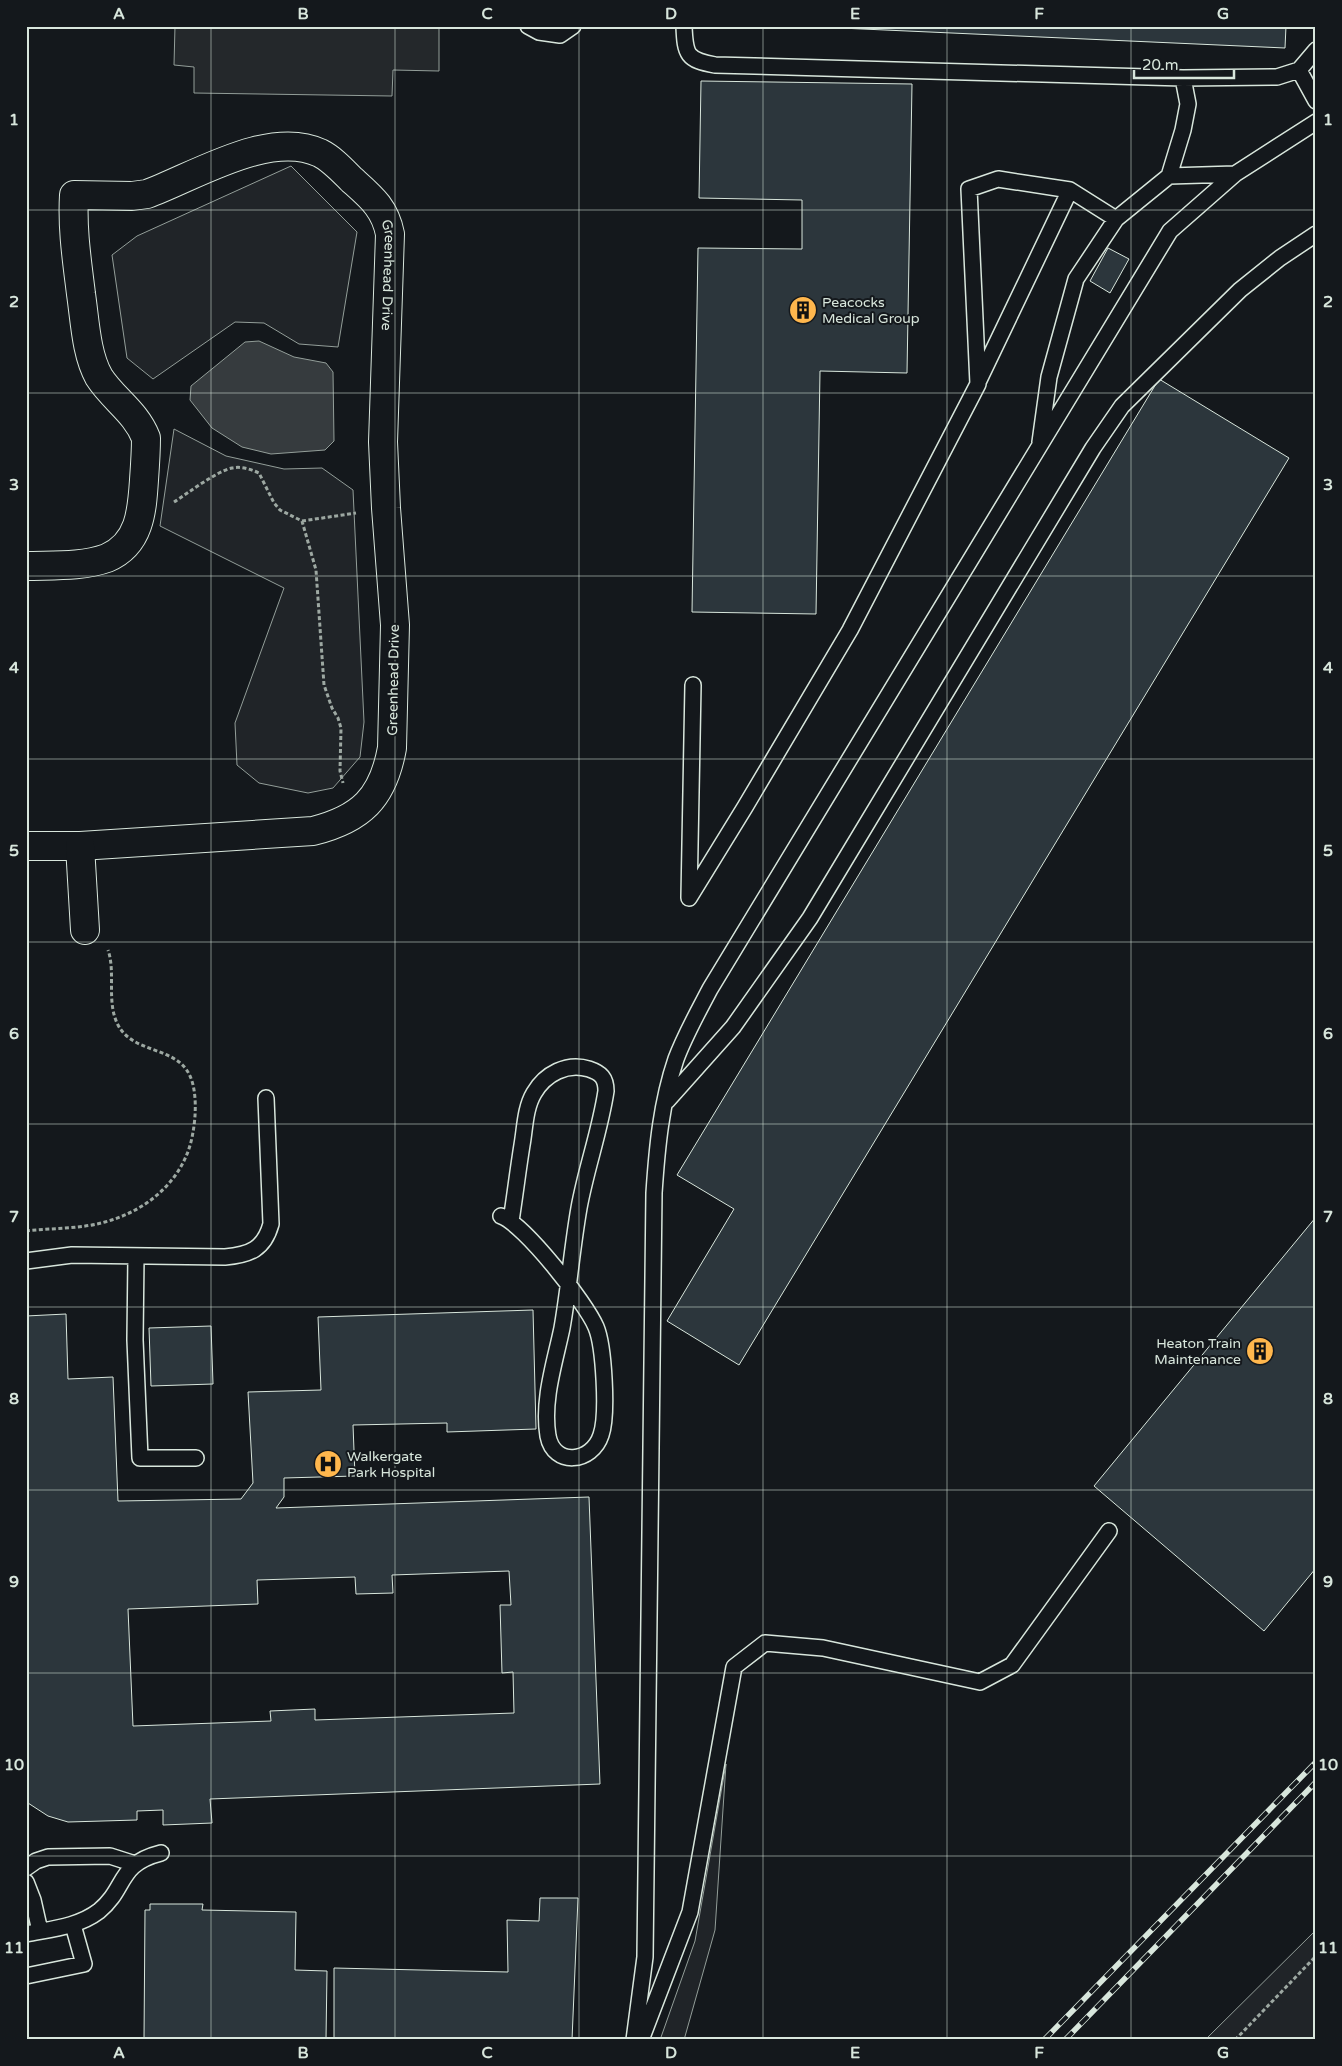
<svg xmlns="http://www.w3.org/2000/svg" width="1342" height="2066" font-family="'Varela Round',sans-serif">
<rect width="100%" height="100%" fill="#14181c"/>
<!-- green -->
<path fill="#202428" stroke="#939e99" d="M291,166L357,232L338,347L299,344L264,323L235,322L153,379L127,358L112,255L137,236Z
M174,429L226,456L284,469L322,468L353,490L364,722L360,757L333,788L308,793L259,783L237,765L235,723L284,588L160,526Z
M726,1764L715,1930L684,2040H660L695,1941Z
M1316,1930V2040H1205Z"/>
<!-- parking -->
<path fill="#24282b" stroke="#939e99" d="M175,26H439V71L393,70L392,96L194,93V67L174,65Z"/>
<!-- water -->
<path fill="#363b3e" stroke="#939e99" d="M259,341L294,357L326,363L333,372L334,441L325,450L271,454L242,447L212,428L190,400L191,386L245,342Z"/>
<!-- building -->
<path fill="#2c363c" stroke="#d8e6dc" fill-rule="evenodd" d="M796,26H1286L1285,48Z
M701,81L912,84L907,373L820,371L816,614L692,612L698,248L802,249V200L699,198Z
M1108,248L1129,259L1110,293L1090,281Z
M1159,379L1289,458L739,1365L667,1321L734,1209L677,1175Z
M1316,1217V1568L1264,1631L1094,1486Z
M533,1310L536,1429L447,1432V1423L353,1425L355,1476L284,1478V1497L276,1508L589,1497L600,1784L210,1799L212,1823L163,1825V1810L137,1811V1820L68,1822L48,1816L28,1803L26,1800V1316L66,1314L68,1379L113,1377L118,1501L241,1499L253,1483L248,1392L321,1390L318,1317ZM509,1571L511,1605H500L502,1673L513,1672L514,1713L315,1720V1709L270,1711L271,1721L133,1726L128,1609L258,1604L257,1580L355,1577L356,1594L393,1593L392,1575Z
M211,1326L213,1384L151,1386L149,1328Z
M540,1898H578L572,2040H334V1968L508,1972L507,1920L539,1921Z
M150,1904H203L202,1910L296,1912L295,1970L327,1971L326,2040H144L145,1910H150Z"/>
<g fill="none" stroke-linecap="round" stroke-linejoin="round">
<!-- lane casing -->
<g stroke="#d8e6dc" stroke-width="18">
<path id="lane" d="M528,26L539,32L560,35L573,26
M684,26C685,55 687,60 715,65L1183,78L1277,77L1299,70L1316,50
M1299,70L1316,101
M1169,176L1183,130L1188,104L1183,78
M979,380L1070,190
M1040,442L1049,377L1076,279L1116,219L1169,176L1235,174
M693,685L689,898L745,807L850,630L978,384L969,189L998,179L1070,190L1116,219
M667,1101L733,1027L810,918L1093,448L1122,406L1240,290L1280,258L1316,234
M501,1216C524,1224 586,1303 596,1327C604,1346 608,1415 601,1435C592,1463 554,1467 548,1436C542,1400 555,1362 562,1328C569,1288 572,1248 579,1208C586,1169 600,1131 606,1091C606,1078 601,1073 589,1069C567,1062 545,1074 534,1093C525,1108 525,1128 522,1145C518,1170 515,1195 511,1221
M136,1256L135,1340L140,1458H196
M26,1261L72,1255L225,1257C250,1255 264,1249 271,1224L266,1098
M26,1868L36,1861L48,1857L110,1856L135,1864
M26,1882L33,1900L40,1931
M26,1934C51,1929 78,1927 99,1911C127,1888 117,1864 161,1853
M26,1976L84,1964L73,1925
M634,2040L645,1957L654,1193C657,1148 661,1103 676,1059C685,1035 698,1012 710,989L1170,231L1235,174L1316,122
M641,2040L690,1912L734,1667L765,1643L823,1648L980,1682L1012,1665L1109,1531"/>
</g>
<!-- street casing -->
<g stroke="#d8e6dc" stroke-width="30">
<g id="street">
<path id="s1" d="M26,566C52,565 82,567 107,558C140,544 142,511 144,480C145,466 146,452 146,438C136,412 113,399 99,377C86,354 85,321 81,294C77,261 72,229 74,195L132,196L147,194C194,177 269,129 320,153C332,159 342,170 352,180C371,197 385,208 390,234L383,442L386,508L395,625L392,748C383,798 361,819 313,831L80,846H26"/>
<path d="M80,846L85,930"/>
</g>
</g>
<!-- path -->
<path stroke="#9da8a2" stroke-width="3" stroke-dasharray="4 2.5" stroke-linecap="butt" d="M174,502C188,493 217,471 232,468C241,466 250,469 259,473L274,503L280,510L302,521L316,570L324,685L332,708L338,718L341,728L340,771L343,783
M302,521L356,513
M26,1231C52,1228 80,1229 105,1222C149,1210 186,1178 193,1132C196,1116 197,1091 190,1076C177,1046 133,1054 118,1025C106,1002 116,973 108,950
M1235,2040L1316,1956"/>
<!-- lane -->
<use href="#lane" stroke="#14181c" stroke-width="15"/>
<!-- street -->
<use href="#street" stroke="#14181c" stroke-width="28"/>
<!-- rail casing -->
<g stroke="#d8e6dc" stroke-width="5.5">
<path id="rail" d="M1044,2040L1316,1762
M1065,2040L1316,1782"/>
</g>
<!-- rail -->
<use href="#rail" stroke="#14181c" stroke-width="4" stroke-dasharray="11" stroke-linecap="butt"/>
</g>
<!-- grid -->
<path fill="none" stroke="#d8e6dc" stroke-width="1" stroke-opacity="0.55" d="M211,26V2040M395,26V2040M579,26V2040M763,26V2040M947,26V2040M1131,26V2040M26,210H1316M26,393H1316M26,576H1316M26,759H1316M26,942H1316M26,1124H1316M26,1307H1316M26,1490H1316M26,1673H1316M26,1856H1316"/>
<!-- icons -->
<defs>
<g id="building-disc" transform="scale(1.4375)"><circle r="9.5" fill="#ffb74d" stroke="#14181c"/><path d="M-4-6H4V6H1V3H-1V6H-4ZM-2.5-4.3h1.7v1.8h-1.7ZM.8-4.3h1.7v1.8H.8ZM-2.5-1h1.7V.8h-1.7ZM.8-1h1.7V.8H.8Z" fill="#111"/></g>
<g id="hospital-disc" transform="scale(1.4375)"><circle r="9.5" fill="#ffb74d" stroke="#14181c"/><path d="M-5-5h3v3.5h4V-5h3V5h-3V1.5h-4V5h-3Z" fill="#111"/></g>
</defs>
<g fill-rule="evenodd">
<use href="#building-disc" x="803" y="310"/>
<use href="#building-disc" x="1260" y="1351"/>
<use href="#hospital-disc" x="328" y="1464"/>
</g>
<g text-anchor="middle" stroke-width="4" stroke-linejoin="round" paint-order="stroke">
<!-- street labels -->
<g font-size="14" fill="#d8e6dc" stroke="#14181c">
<text dy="5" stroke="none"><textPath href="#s1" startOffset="884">Greenhead Drive</textPath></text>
<text transform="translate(393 680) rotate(-89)" y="5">Greenhead Drive</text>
</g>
<!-- poi labels -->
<g font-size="14" fill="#d8e6dc" stroke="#14181c" text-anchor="start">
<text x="822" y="307">Peacocks<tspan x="822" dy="16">Medical Group</tspan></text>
<text x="1241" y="1348" text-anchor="end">Heaton Train<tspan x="1241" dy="16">Maintenance</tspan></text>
<text x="347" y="1461">Walkergate<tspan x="347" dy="16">Park Hospital</tspan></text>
</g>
</g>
<!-- border -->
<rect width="1342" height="2066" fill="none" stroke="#14181c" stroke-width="55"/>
<!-- scale -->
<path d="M1134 70v8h100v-8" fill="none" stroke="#d8e6dc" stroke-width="2.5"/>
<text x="1142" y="70" font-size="15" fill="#d8e6dc" stroke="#14181c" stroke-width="4" paint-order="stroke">20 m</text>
<rect x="28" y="28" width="1286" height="2010" fill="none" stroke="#d8e6dc" stroke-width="2"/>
<g font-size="16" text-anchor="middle" font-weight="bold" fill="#d8e6dc">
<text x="119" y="19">A</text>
<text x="303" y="19">B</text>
<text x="487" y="19">C</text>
<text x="671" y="19">D</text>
<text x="855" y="19">E</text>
<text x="1039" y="19">F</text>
<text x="1223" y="19">G</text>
<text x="14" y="125">1</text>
<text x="1328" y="125">1</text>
<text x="14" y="307">2</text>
<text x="1328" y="307">2</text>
<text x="14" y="490">3</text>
<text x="1328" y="490">3</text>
<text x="14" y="673">4</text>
<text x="1328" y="673">4</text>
<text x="14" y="856">5</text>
<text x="1328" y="856">5</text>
<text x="14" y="1039">6</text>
<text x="1328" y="1039">6</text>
<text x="14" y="1222">7</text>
<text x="1328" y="1222">7</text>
<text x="14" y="1404">8</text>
<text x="1328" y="1404">8</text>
<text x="14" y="1587">9</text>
<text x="1328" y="1587">9</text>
<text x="14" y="1770">10</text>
<text x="1328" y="1770">10</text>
<text x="14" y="1953">11</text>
<text x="1328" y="1953">11</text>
<text x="119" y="2058">A</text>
<text x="303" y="2058">B</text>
<text x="487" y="2058">C</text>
<text x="671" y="2058">D</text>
<text x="855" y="2058">E</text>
<text x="1039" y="2058">F</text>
<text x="1223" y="2058">G</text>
</g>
</svg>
